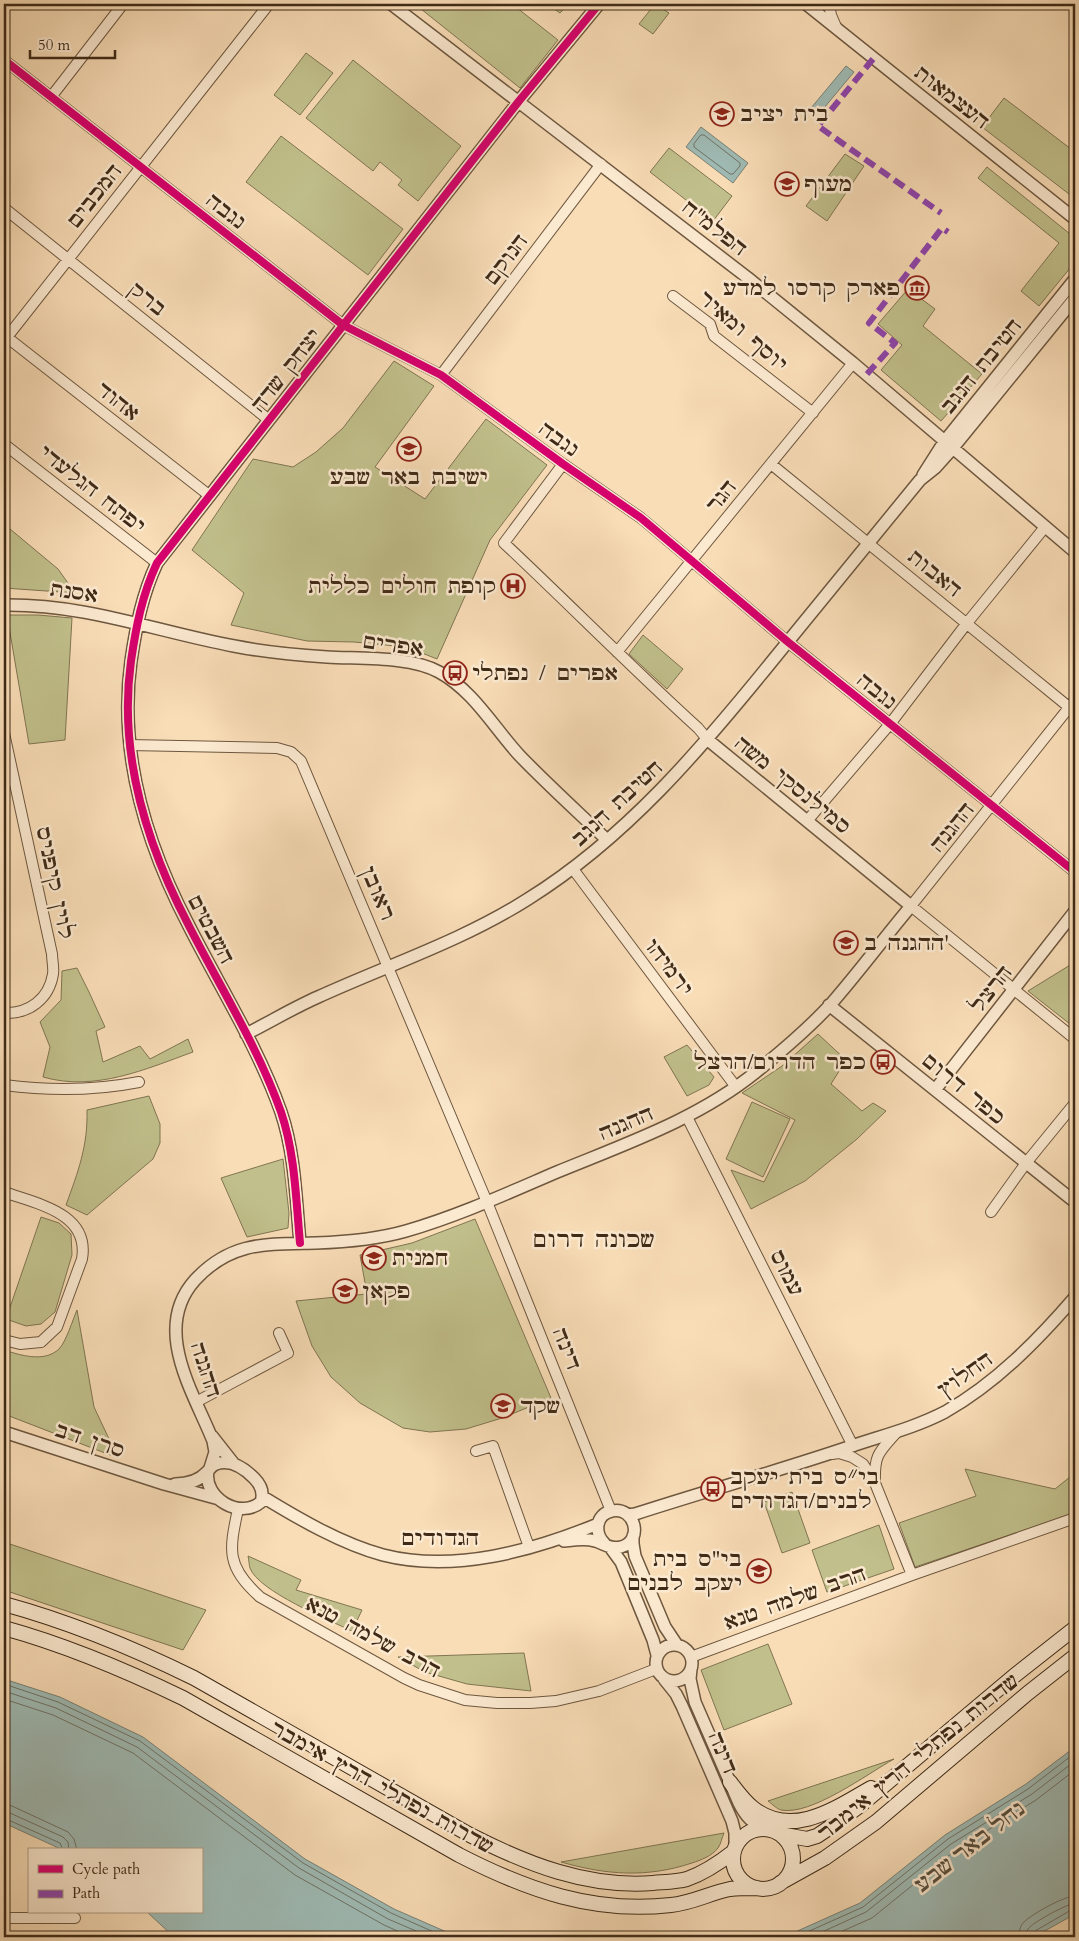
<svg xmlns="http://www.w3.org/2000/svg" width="1079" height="1941" font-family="Cardo,'Frank Ruhl Libre',serif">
<rect width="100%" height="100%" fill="#f9ddb7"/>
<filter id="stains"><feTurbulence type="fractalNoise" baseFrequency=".004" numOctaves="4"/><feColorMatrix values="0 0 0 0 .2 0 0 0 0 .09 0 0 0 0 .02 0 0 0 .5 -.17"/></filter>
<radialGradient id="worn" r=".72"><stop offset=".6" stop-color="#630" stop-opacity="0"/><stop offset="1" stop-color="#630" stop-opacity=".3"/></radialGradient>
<!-- green -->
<path fill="#c1c08c" stroke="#807552" d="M425,4H512L558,40L520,88L421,9Z
M547,4H568L560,13Z
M655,4L669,13L653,34L639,24Z
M306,53L333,73L300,115L274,95Z
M353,60L461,146L418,201L398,185L402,180L380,162L373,171L306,118Z
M1004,98L1075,152V186L1069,194L982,127Z
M281,136L403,229L368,275L246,182Z
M669,148L732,196L713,221L650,172Z
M845,154L864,166L827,221L806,206Z
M987,167L1075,238V262L1039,306L1021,291L1059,243L978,178Z
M908,289L935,309L923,326L982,374L941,421L881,370L902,345L878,324Z
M394,361L434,386L375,467L425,499L486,419L547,465L490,540L437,659L407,647L354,642L307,641L231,625L244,593L192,550L253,459L293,467L316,452L343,428Z
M4,524L58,569L75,593L4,588Z
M7,615H38L72,618L65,740L29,744Z
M643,635L683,669L667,689L629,654Z
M1075,962V1028L1028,991Z
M77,968L89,992L105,1027L96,1031L103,1062L140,1046L150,1059L188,1039L193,1052C146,1069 95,1092 43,1077L50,1047L40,1022L61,1000L62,971Z
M818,1034L846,1060L831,1084L862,1111L873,1103L886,1111L857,1139L805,1181L751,1209L731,1170L764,1182L795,1120L742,1093L782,1066Z
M687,1045L714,1077L709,1085L687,1096L664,1057Z
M149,1096L160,1124V1143L153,1159L87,1215L66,1205C78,1172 88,1146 87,1110Z
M752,1102L790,1119L763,1177L726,1159Z
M283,1159L289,1213L288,1228L247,1237L221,1178Z
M41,1217L59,1223L71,1234L72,1255L55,1312L41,1324L26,1326L6,1319Z
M475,1219L551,1398L502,1418L466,1429L430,1432L403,1428L360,1403L331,1377L312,1346L296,1301L367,1294L360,1255L412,1243Z
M77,1310L94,1407L118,1458L4,1414V1350C20,1355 44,1363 59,1349C66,1342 73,1319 77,1310Z
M965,1469L1055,1489L1075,1473V1513L915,1567L899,1523L976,1496Z
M792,1492L810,1543L782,1553L764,1502Z
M879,1525L894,1569L827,1592L812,1550Z
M4,1542L206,1610L183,1650L4,1590Z
M248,1556L301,1580L296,1590L362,1610L352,1631C329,1620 258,1591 250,1568C249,1565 249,1560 248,1556Z
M768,1644L792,1704L724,1730L701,1670Z
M524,1653L531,1691L467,1684L425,1672L398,1657Z
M894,1759C867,1774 811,1816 781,1810C777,1809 772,1804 768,1801Z
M724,1833C722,1837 721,1844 718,1848C712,1856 701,1860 692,1863C647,1878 606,1875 561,1862Z"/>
<!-- water -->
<path fill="#9fbbb5" stroke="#798176" d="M846,66L854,72L819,114L811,108Z
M701,127L748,163L733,183L686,147Z
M4,1679L60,1697L143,1737L305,1859L394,1909L458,1937H174L147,1912H201V1850H63L4,1823Z
M1075,1747V1914L1034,1937H784L860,1903L945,1835L1026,1784Z"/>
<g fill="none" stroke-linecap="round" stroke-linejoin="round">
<!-- shore -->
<path stroke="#6f7266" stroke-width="1" d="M701,135H704L740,163V166L733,174H730L694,147V144Z
M4,1684L58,1702L140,1741L303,1863L391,1913L445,1937
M4,1691L56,1708L137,1747L299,1868L388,1919L430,1937
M4,1699L53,1715L133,1753L295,1875L384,1925L411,1937
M4,1805L12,1806L68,1832L74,1839L77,1850
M4,1812L10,1813L63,1837L68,1842L69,1850
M4,1818L60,1843L63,1850
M796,1937L863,1907L948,1839L1028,1789L1075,1753
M811,1937L866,1912L951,1844L1032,1794L1075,1761
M829,1937L872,1918L956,1850L1036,1800L1075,1770
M1019,1937C1019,1931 1020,1926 1024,1922C1032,1914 1064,1896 1075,1896
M1026,1937C1026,1934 1026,1932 1028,1929C1033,1922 1067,1904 1075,1903
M1032,1937L1035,1931L1071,1910H1075"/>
<!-- minor casing -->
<g stroke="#6e573f" stroke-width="12">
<path id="minor" d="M829,4L831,15L837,29
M4,60L343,325L441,375L563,464L641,518L788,642L1075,872
M51,97L123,4
M4,208L269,420
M673,296L710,324L714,336L813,413
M4,335L210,496
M4,341L269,4
M441,375L601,164
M4,444L157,563
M563,464L504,543C569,604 632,668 698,728L708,740
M771,464L1075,712
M617,652L853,363
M1075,700L911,906L1075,1039
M4,733L52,954C52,960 54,968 53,974C49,999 29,1014 4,1013
M129,745L277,748L291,752L301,761L487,1202L611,1511
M807,821L890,724L967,623L1045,527
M573,869L736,1087
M4,1085C50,1091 93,1091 139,1082
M687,1117L853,1446
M4,1192C37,1204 90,1213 82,1259L57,1327L41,1342L20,1344L4,1340
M991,1212L1026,1163L1075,1103
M196,1402L288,1353L279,1333
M476,1451L493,1446L529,1547
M875,1482C874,1455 879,1452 896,1433
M238,1509C229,1551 226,1566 260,1597L404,1678L419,1685L465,1700L497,1703H530L556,1701L599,1691L656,1669
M912,1575L1075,1518
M691,1657L912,1575L875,1483L863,1464L852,1457L839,1453L832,1454
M4,1918H75"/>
</g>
<!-- tertiary casing -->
<g stroke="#6e573f" stroke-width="14">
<path id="tertiary" d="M391,4L748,278L853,363L1075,552
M806,4L1075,219
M923,475L944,442L1075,279
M4,605C87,604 154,631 234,646C264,652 296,655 327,657C360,659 410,656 439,672C474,691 494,728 520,756C548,785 578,812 607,840
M829,1005L1075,1202
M246,1034C270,1022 293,1008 318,997C388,965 462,941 528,899C626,838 701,749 773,660C822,600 871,540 920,480L935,468L952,449L1075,298
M935,1090L1075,911
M300,1243C296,1200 295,1153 281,1112C258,1047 220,987 189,926C146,844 118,754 131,661C136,627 142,595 157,563L519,101L599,4
M4,1432L164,1484L219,1499
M212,1436L234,1464
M210,1468L215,1452L213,1441C194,1393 151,1329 195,1280C231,1241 267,1244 316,1243C345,1242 378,1239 406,1231C458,1216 508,1193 557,1172C625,1144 698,1119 756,1072C782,1051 809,1028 831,1004C859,972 884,938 911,906L708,740
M175,1484C187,1484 199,1481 207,1472C210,1469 211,1466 216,1464C230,1459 244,1468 254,1478C261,1485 264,1493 261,1502C240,1520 203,1498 208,1471
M263,1497C299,1519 342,1544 383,1555C454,1573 532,1551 598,1524
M628,1515L635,1514C706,1491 778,1471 849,1447C881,1436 914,1428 945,1412C996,1383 1037,1341 1075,1297
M633,1536V1544L635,1556L665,1627L677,1645
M564,1541C574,1540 585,1538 595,1541C603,1543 611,1550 621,1547C644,1541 635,1506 612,1511C595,1514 594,1534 605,1544
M610,1547L621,1562L653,1640L657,1655
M656 1663a18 18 0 1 1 36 0a18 18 0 1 1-36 0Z
M691,1669L690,1679L695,1702L739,1803C745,1815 752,1824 766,1829
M664,1679L676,1694L682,1706L732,1821L735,1833V1847"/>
</g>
<!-- secondary casing -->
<g stroke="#3f2a17" stroke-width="16">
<path id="secondary" d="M4,1604C70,1622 133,1648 194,1678L470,1835C527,1864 587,1888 653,1883C664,1882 676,1882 687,1879C704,1873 719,1863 733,1852
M4,1628C66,1645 125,1670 183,1698L459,1855C527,1890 594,1914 671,1905C692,1903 710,1893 730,1889C738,1888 748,1888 757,1888
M730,1782C737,1791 744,1801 753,1808C792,1839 836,1808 871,1788
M733 1859a30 30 0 1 1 60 0a30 30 0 1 1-60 0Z
M780,1834L807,1839L817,1836L829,1828L862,1804L1014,1676L1075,1628
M780,1883L825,1858L876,1822L1028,1693L1075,1656"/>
</g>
<!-- minor -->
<use href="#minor" stroke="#fbe9d0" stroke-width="10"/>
<!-- tertiary -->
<use href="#tertiary" stroke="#fbe9d0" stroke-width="11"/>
<!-- secondary -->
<use href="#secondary" stroke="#fbe9d0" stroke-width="14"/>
<!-- quiet -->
<path stroke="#8e44ad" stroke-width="6" stroke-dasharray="12 6" stroke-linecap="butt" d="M873,59L818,126L941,213
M867,374L895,343L869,323L942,228L948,232"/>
<!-- cycleway casing -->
<g stroke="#fbe9d0" stroke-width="11">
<path id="cycleway" d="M4,60L343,325L441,375L563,464L641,518L788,642L1075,872
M300,1243C296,1200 295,1153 281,1112C258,1047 220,987 189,926C146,844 118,754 131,661C136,627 142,595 157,563L519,101L599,4"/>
</g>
<!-- cycleway -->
<use href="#cycleway" stroke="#d6006c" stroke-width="8"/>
</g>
<!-- icons -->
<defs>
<g id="university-ring" transform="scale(1.25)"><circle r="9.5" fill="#fbe9d0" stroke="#8f2418" stroke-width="1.5"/><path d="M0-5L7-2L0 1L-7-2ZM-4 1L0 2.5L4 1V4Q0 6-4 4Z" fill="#8f2418"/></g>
<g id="museum-ring" transform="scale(1.25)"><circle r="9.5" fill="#fbe9d0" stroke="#8f2418" stroke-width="1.5"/><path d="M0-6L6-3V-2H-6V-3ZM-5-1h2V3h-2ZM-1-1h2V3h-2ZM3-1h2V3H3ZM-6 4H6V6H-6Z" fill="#8f2418"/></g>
<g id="school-ring" transform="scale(1.25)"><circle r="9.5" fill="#fbe9d0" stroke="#8f2418" stroke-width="1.5"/><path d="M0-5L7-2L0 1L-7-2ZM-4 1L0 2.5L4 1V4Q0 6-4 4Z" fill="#8f2418"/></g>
<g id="hospital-ring" transform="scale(1.25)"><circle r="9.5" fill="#fbe9d0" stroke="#8f2418" stroke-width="1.5"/><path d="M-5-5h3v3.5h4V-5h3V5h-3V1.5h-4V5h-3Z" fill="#8f2418"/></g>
<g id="bus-ring" transform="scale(1.25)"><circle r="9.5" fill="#fbe9d0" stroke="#8f2418" stroke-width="1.5"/><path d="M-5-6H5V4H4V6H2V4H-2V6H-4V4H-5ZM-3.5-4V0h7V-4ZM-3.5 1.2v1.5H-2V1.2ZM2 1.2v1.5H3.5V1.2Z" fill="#8f2418"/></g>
</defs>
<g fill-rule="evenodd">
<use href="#university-ring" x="722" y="114"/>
<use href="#university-ring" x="787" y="184"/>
<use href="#museum-ring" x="917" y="288"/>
<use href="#school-ring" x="409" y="449"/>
<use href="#hospital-ring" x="513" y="586"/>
<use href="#bus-ring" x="455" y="673"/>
<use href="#school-ring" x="846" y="943"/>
<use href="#bus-ring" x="883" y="1062"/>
<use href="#school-ring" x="374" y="1258"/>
<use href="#school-ring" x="345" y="1291"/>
<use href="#school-ring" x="503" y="1406"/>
<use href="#bus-ring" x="713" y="1489"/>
<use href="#school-ring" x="759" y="1571"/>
</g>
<g text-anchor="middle" stroke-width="5" stroke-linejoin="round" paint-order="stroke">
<!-- street labels -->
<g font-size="21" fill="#3f2a17" stroke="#fbe9d0">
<text transform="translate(952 97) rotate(38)" y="7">העצמאות</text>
<text transform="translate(94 196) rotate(-52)" y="7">המכבים</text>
<text transform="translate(226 211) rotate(38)" y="7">נגבה</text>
<text transform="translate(715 228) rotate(38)" y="7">הפלמ"ח</text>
<text transform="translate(506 259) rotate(-53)" y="7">הנוקם</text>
<text transform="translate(148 299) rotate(39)" y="7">ברק</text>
<text transform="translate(743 331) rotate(41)" y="7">יוסף ומאיר</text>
<text transform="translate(981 366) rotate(-51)" y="7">חטיבת הנגב</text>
<text transform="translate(286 370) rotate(-52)" y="7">יצחק שדה</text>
<text transform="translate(118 401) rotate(38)" y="7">אהוד</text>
<text transform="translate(559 439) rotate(36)" y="7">נגבה</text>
<text transform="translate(92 489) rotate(38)" y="7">יפתח הגלעדי</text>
<text transform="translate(721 496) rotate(-51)" y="7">הגר</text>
<text transform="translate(935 573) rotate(39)" y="7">האבות</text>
<text transform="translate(74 592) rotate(8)" y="7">אסנת</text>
<text transform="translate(393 645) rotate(8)" y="7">אפרים</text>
<text transform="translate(877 691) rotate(39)" y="7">נגבה</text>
<text transform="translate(793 785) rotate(39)" y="7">סמילנסקי משה</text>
<text transform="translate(617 803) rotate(-43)" y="7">חטיבת הנגב</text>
<text transform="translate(952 827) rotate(-51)" y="7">ההגנה</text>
<text transform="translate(55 883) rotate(78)" y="7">לוין קיפניס</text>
<text transform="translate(378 893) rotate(67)" y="7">ראובן</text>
<text transform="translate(211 929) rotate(62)" y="7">השבטים</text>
<text transform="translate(669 967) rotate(53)" y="7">ירמיהו</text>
<text transform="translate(991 989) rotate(-52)" y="7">הרצל</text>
<text transform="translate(964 1089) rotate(39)" y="7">כפר דרום</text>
<text transform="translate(626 1123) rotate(-23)" y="7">ההגנה</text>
<text transform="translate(787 1273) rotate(63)" y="7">עמוס</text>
<text transform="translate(567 1349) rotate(68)" y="7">דינה</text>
<text transform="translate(206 1370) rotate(72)" y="7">ההגנה</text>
<text transform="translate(965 1374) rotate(-35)" y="7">החלוץ</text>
<text transform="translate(90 1440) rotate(18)" y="7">סרן דב</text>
<text x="440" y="1545">הגדודים</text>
<text transform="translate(795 1598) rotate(-20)" y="7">הרב שלמה טנא</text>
<text transform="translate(373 1637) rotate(28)" y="7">הרב שלמה טנא</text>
<text transform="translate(723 1753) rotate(67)" y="7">דינה</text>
<text transform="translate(918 1757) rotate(-39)" y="7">שדרות נפתלי הרץ אימבר</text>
<text transform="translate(382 1787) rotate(29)" y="7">שדרות נפתלי הרץ אימבר</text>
</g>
<!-- poi labels -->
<g font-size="21" fill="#3f2a17" stroke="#fbe9d0" text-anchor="start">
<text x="740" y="121">בית יציב</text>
<text x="804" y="191">מעוף</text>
<text x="900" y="295" text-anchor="end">פארק קרסו למדע</text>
<text x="409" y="484" text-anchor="middle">ישיבת באר שבע</text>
<text x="496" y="593" text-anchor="end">קופת חולים כללית</text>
<text x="472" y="680">אפרים / נפתלי</text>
<text x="864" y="950">ההגנה ב'</text>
<text x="866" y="1069" text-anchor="end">כפר הדרום/הרצל</text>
<text x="392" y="1265">חמנית</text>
<text x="362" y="1298">פקאן</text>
<text x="520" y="1413">שקד</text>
<text x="730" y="1484">בי״ס בית יעקב<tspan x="730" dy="24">לבנים/הגדודים</tspan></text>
<text x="742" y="1566" text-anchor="end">בי"ס בית<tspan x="742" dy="24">יעקב לבנים</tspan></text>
</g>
<!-- neighbourhood labels -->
<g font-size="22" fill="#3f2a17" stroke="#fbe9d0">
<text x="594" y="1247">שכונה דרום</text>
</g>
<!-- water labels -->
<g font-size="22" font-style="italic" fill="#574e3e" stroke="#fbe9d0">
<text transform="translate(969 1846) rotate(-38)" y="8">נחל באר שבע</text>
</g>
</g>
<!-- margin -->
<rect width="1079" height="1941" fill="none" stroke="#f9ddb7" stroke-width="20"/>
<rect x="5" y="5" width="1069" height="1931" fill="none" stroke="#3f2a17" stroke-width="2.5"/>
<rect x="10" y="10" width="1059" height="1921" fill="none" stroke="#3f2a17"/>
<!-- legend -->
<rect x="28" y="1848" width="175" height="65" fill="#fbe9d0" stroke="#b09d86"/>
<rect x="38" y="1865" width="25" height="8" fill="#d6006c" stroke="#b09d86"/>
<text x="72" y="1874" font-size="15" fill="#3f2a17">Cycle path</text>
<rect x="38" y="1890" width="25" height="8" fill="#8e44ad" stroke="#b09d86"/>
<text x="72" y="1898" font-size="15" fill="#3f2a17">Path</text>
<!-- scale -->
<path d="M30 50v8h85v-8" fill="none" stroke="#3f2a17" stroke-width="2.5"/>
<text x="38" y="50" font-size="15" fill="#3f2a17" stroke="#fbe9d0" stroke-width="4" paint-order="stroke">50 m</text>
<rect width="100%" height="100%" filter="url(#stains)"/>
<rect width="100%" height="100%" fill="url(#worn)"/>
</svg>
